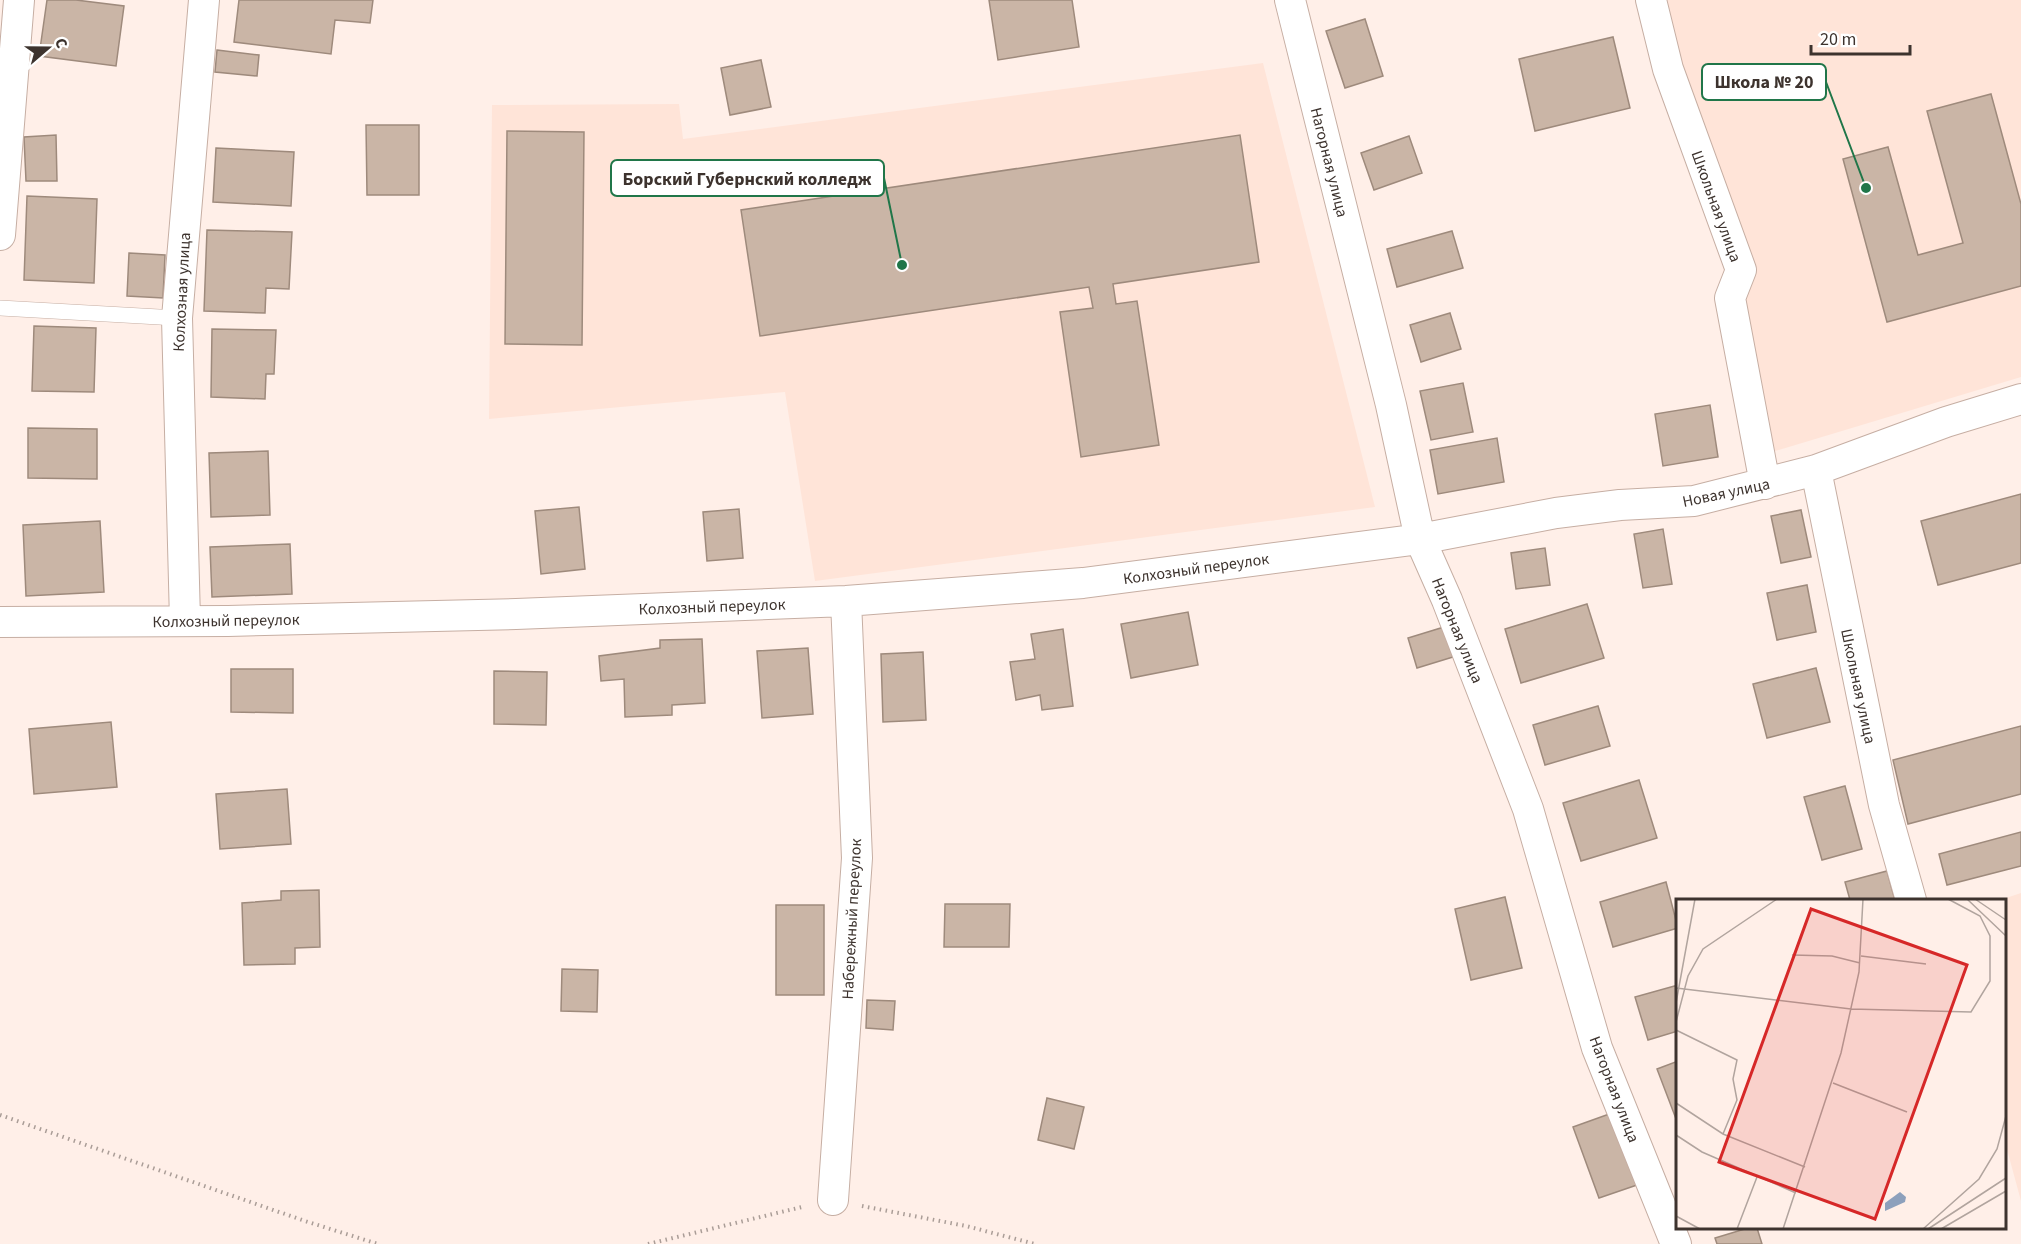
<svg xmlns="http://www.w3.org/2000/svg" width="2021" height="1244" font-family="'Source Sans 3',sans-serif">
<rect width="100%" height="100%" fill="#ffefe8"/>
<!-- built -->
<path fill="#ffe4d8" d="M1667,0H2021V377L1772,452Z
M1263,63L1375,507L815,581L785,392L489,419L492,105L679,104L683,139Z
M2021,893V1201L2005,1142L2004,900H2000Z"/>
<!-- building -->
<path fill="#cab5a6" stroke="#9e8a7c" stroke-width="1.5" d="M47,0H76L124,6L116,66L39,56Z
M239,0H373L370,23L335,20L331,54L234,42Z
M989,0H1072L1079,47L998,60Z
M1365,19L1383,76L1345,88L1326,31Z
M1613,37L1630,108L1535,131L1519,59Z
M217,50L259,55L257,76L215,72Z
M761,60L771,107L730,115L721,68Z
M1991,94L2021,204V286L1887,322L1843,159L1888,147L1918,255L1963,243L1927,111Z
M366,125H419V195H367Z
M507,131L584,132L582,345L505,344Z
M56,135L57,181H26L24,137Z
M1240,135L1259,262L1113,284L1116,304L1137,301L1159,445L1081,457L1060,312L1093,308L1089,287L760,336L741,210Z
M1409,136L1422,173L1374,190L1361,153Z
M216,148L294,152L291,206L213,202Z
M27,196L97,199L94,283L24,280Z
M207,230L292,232L289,289L266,288L265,313L204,311Z
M1452,231L1463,268L1397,287L1387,249Z
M129,253L165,255L163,298L127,296Z
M1450,313L1461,349L1421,362L1410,325Z
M34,326L96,328L94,392L32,391Z
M212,329L276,330L274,374H266L265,399L211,397Z
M1463,383L1473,432L1431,440L1420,391Z
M1710,405L1718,457L1663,466L1655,414Z
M28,428L97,429V479L28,478Z
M1497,438L1504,482L1438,494L1430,450Z
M268,451L270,515L211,517L209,453Z
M2021,494V563L1938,585L1921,521Z
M579,507L585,569L541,574L535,511Z
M739,509L743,558L707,561L703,512Z
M1801,510L1811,557L1781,563L1771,516Z
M100,521L104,592L26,596L23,525Z
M1663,529L1672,584L1643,588L1634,534Z
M290,544L292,594L212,597L210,547Z
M1545,548L1550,585L1516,589L1511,553Z
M1807,585L1816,632L1777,640L1767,593Z
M1587,604L1604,658L1521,683L1505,629Z
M1188,612L1198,665L1131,678L1121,624Z
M1444,627L1453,657L1417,668L1408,638Z
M1063,629L1073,706L1042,710L1040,695L1016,700L1010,662L1035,659L1031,634Z
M702,639L705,703L672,705V715L625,717L624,679L601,681L599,656L660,648V640Z
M808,648L813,714L762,718L757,651Z
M923,652L926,720L883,722L881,654Z
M1816,668L1830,722L1767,738L1753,684Z
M231,669H293V713L231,712Z
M494,671L547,672L546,725L494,724Z
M1598,706L1610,746L1545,765L1533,725Z
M111,722L117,787L34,794L29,729Z
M2021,726V794L1908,824L1893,760Z
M1639,780L1657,838L1581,861L1563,803Z
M1845,786L1862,849L1822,860L1804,797Z
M287,789L291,844L220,849L216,794Z
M2021,832V866L1947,885L1939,854Z
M1887,871L1895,900H1850L1845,882Z
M1666,882L1678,928L1613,947L1600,902Z
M319,890L320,947L295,948V964L244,965L242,903L281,900V891Z
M1505,897L1522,968L1471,980L1455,909Z
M945,904H1010L1009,947H944Z
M776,905H824V995H776Z
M562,969L598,970L597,1012L561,1011Z
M1678,985V1031L1648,1040L1635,997Z
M867,1000L895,1001L893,1030L866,1028Z
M1678,1061V1124L1657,1069Z
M1047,1098L1084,1107L1074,1149L1038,1140Z
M1612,1113L1637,1185L1599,1198L1573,1127Z
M1748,1228H1757L1762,1244H1717L1715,1238Z"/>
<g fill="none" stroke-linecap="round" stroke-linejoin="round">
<!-- lane casing -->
<g stroke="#c6aea3" stroke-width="16">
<path id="lane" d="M0,308L177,318"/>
</g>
<!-- street casing -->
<g stroke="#c6aea3" stroke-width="32">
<path id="street" d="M1290,0L1391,405L1420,539L1447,600L1528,809L1597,1048L1676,1244
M1651,0L1668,69L1741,270L1730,298L1765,484
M0,235L19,0
M1816,470L1884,805L1911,900
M185,620L177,318L204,0
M0,622L228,621L516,614L846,601L1083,583L1420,539L1556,513L1620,505L1694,501L1816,470L1946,422L2021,399
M833,1200L857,858L846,601"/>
</g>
<!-- path -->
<path stroke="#aa9d97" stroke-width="4" stroke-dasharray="1.5 4.5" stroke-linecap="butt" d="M0,1115L305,1221L378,1244
M862,1206L966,1226L1035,1244
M648,1244L802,1207"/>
<!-- lane -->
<use href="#lane" stroke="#fff" stroke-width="15"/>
<!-- street -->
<use href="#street" stroke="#fff" stroke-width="30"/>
</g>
<g text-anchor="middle" stroke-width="6" stroke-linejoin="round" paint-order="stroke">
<!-- street labels -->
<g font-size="16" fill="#3d332e" stroke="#fff">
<text transform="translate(1330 162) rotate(76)" y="6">Нагорная улица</text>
<text transform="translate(1717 206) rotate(70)" y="6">Школьная улица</text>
<text transform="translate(181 292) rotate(-87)" y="6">Колхозная улица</text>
<text transform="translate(1726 492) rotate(-12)" y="6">Новая улица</text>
<text transform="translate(1196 568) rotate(-8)" y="6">Колхозный переулок</text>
<text transform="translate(712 606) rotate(-2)" y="6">Колхозный переулок</text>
<text transform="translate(226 620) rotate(-1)" y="6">Колхозный переулок</text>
<text transform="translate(1458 630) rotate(68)" y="6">Нагорная улица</text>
<text transform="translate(1859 686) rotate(78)" y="6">Школьная улица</text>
<text transform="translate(851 919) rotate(-87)" y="6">Набережный переулок</text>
<text transform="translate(1615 1089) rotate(69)" y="6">Нагорная улица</text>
</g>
</g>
<!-- overview -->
<g transform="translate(1676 899)">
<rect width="330" height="330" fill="#ffefe8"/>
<path d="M224,293L230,298L229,303L209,312V304Z" fill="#8da0bc"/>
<path fill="none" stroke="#b1a49e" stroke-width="1.5" d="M291,0L330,37M299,0L330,21M116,56L156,57L184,64M185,57L250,65M0,89L175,110L295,113L314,82V37L304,17L272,0M0,104L19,0M0,123L12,77L27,50L101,0M0,131L61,161L57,180L61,201L47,235M157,184L231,213M0,204L47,235L129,268M0,236L26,253L120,294M0,317L24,330M61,330L81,278M107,330L165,154L183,73L187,0M247,330L303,280L321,250L330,217M252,330L330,279M265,330L330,292"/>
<path fill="#d62828" fill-opacity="0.15" stroke="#d62828" stroke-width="3" d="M135,10L291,66L199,320L43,263Z"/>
<rect width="330" height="330" fill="none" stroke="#3d332e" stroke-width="3"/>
</g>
<!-- callouts -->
<path fill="none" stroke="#207649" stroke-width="2" d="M1866 188L1826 82M902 265L884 178"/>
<g fill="#207649" stroke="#fff" stroke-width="2">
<circle cx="1866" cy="188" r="6"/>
<circle cx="902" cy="265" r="6"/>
</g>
<g fill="#fff" stroke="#207649" stroke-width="2">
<rect x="1702" y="64" width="124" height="36" rx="6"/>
<rect x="611" y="160" width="273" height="36" rx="6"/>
</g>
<g font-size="18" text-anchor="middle" font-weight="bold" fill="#3d332e">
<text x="1764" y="88">Школа № 20</text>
<text x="747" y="185">Борский Губернский колледж</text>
</g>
<!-- north arrow -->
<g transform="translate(48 48) rotate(70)" stroke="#ffffff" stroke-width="4.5" paint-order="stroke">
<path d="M0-4.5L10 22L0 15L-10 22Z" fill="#3d332e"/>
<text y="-9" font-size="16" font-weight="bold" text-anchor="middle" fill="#3d332e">С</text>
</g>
<!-- scale -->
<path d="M1811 45v9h99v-9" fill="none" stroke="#3d332e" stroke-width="3"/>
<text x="1820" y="45" font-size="18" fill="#3d332e" stroke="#ffffff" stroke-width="4.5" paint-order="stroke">20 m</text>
</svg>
